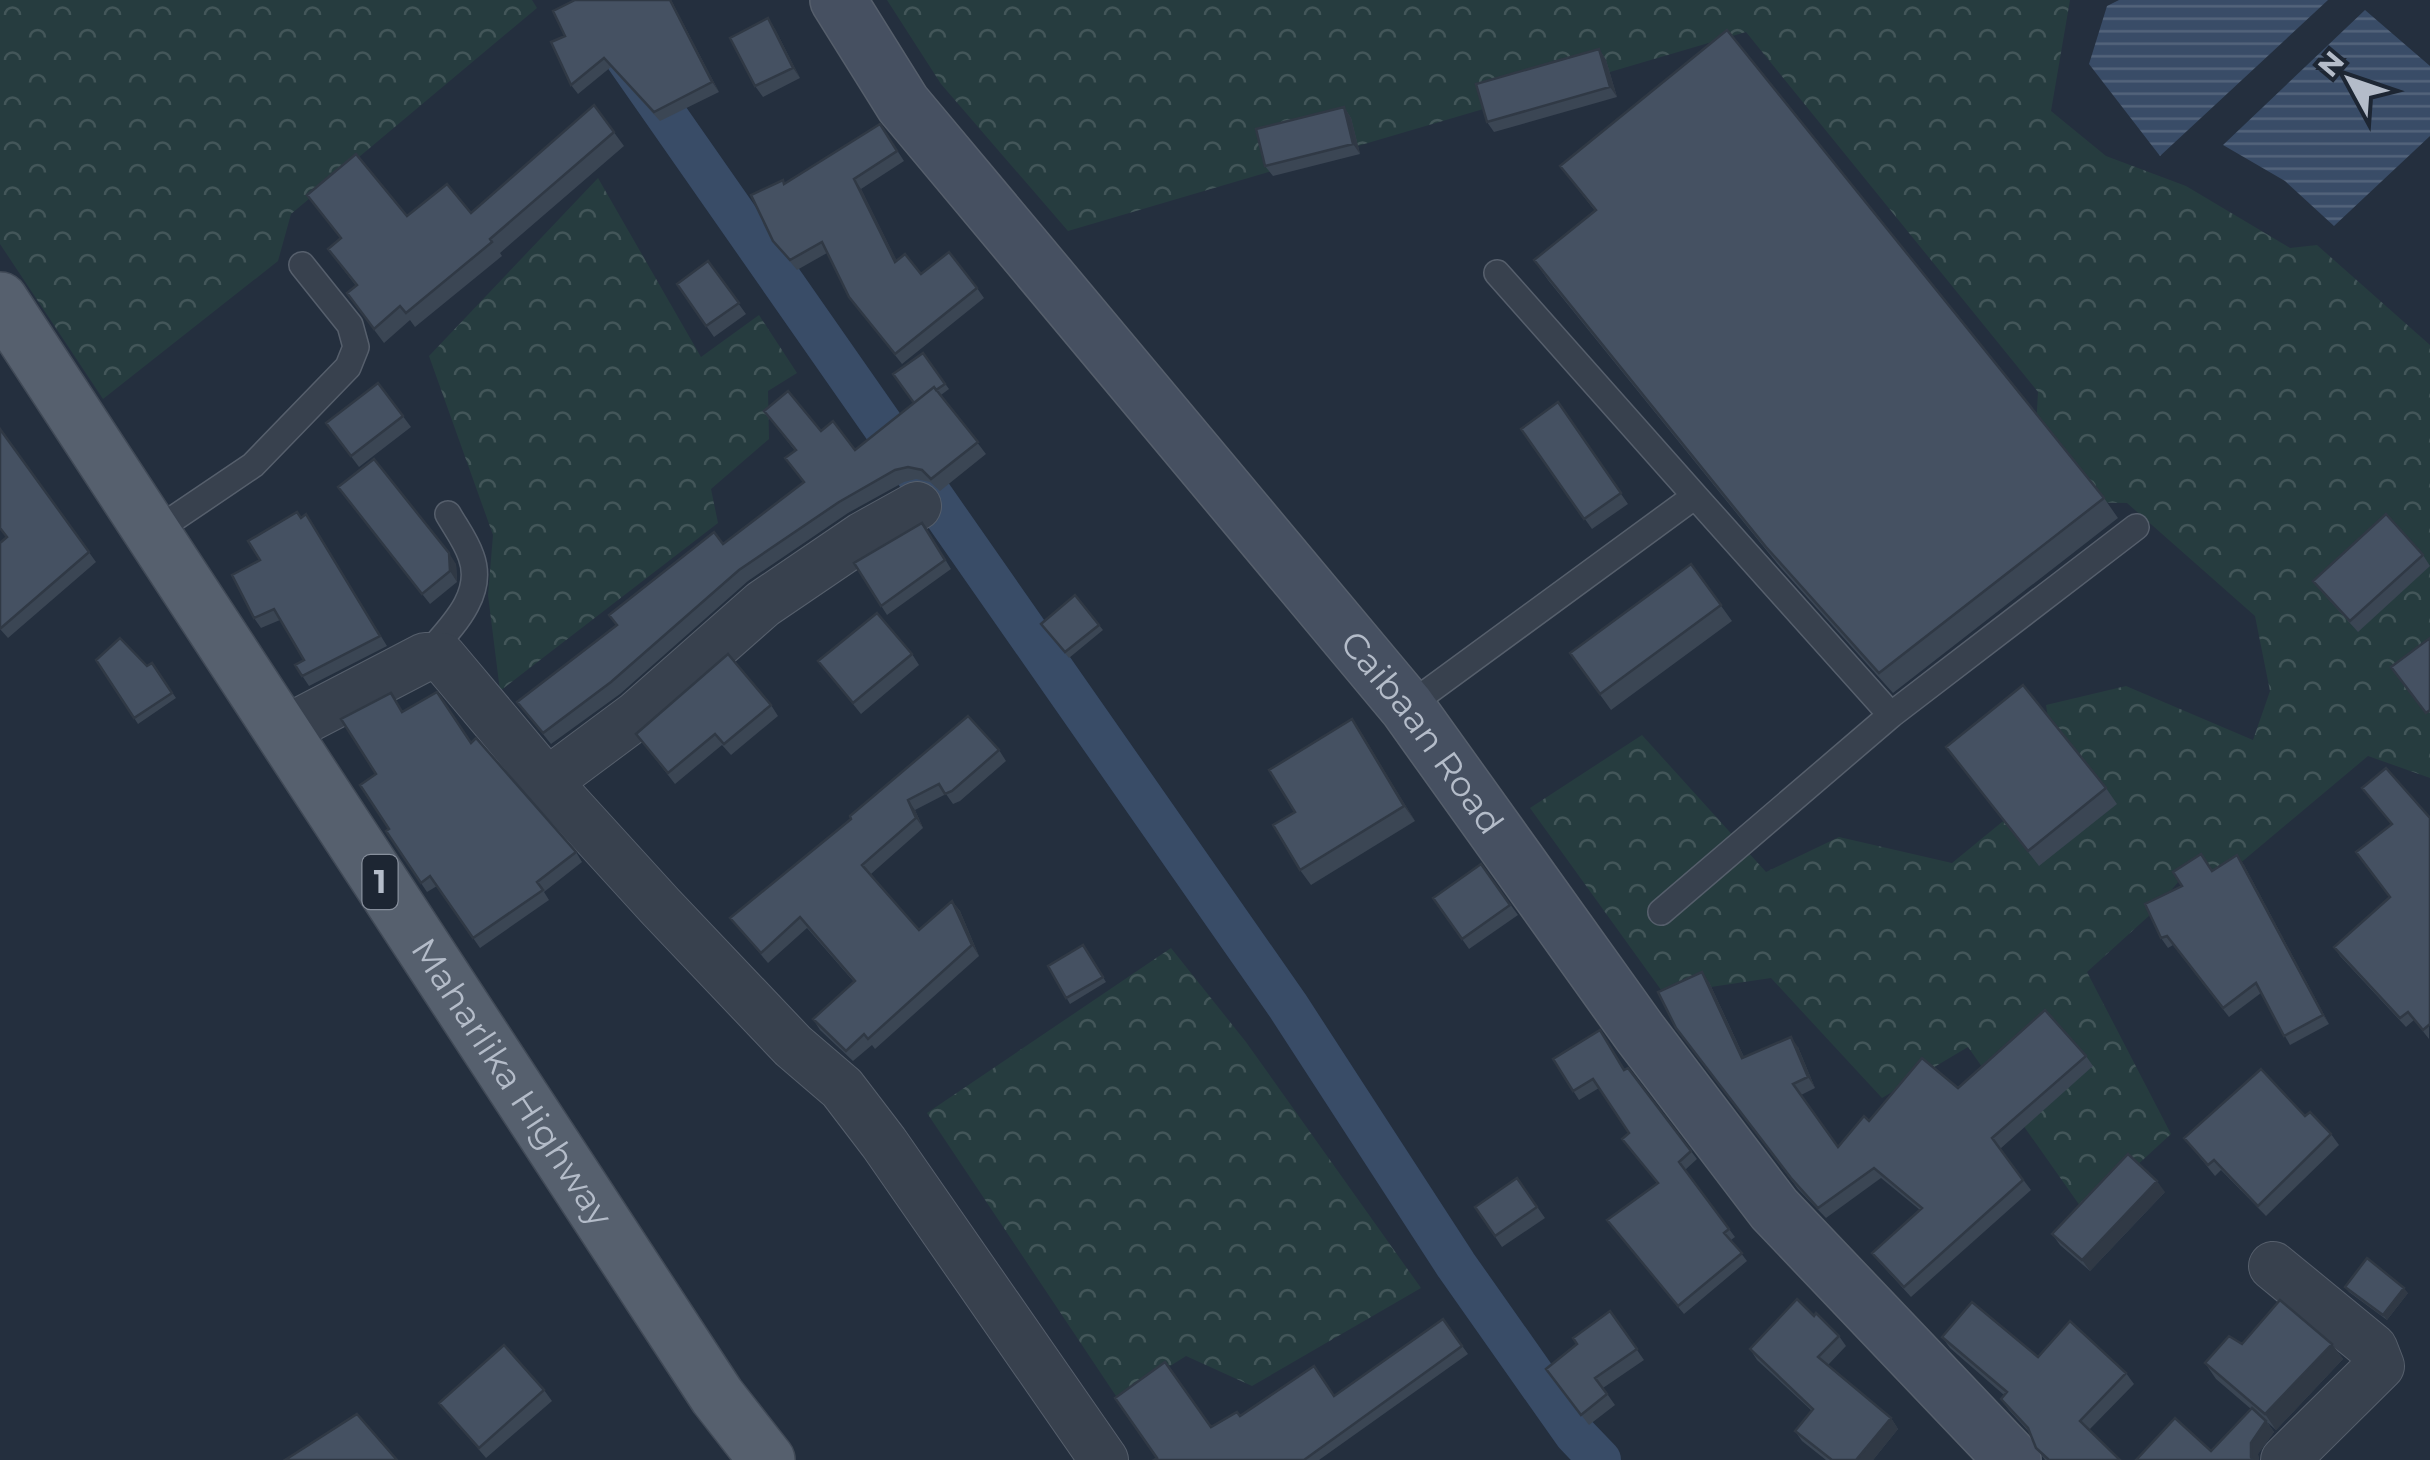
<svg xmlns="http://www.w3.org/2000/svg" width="2430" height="1460" font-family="Montserrat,sans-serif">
<defs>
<pattern id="forest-crowns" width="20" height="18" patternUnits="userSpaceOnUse" patternTransform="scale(2.5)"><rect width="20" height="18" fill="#263c3f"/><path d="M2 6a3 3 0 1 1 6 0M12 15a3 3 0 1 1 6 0" fill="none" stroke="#435659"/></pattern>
<pattern id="water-rules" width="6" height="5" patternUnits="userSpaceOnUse" patternTransform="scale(2.5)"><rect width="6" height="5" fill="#394c67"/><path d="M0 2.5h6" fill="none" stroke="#53647b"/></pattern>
</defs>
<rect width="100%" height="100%" fill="#242f3e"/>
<!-- forest -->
<path fill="url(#forest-crowns)" d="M0,0H532L537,8L291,214L278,261L103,399L0,244Z
M887,0H2070L2051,111L2106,156L2186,186L2290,248L2317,245L2430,345V778L2368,756L2219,881H2179L2151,914L2087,972L2171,1134L2085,1213L1968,1047L1882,1098L1771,978L1664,994L1530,808L1642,735L1766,872L1839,837L1952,863L2057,777L2046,705L2126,686L2253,740L2270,691L2255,616L2127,503L2069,502L2034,463L2038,392L1746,32L1068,231L941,84Z
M598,178L701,357L759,315L797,373L768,391L769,439L711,489L718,523L500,691L488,595L493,535L429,356Z
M1171,948L1246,1042L1421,1288L1252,1386L1186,1356L1118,1399L927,1113Z"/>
<!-- water -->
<path fill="url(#water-rules)" d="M2119,0H2328L2160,156L2089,64L2107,6Z
M2365,10L2430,66V136L2334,226L2285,181L2223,145Z"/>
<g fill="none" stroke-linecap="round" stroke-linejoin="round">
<!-- canal -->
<path stroke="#394c67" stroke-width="42" d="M595,0L613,39L1288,1006L1456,1265L1575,1434L1600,1460"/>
<!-- lane casing -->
<g stroke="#565f6c" stroke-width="28">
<path id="lane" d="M1497,273L1695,496
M151,534L253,465L348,367L356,347L350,325L302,265
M425,657C449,629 486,596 471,556C466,541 456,528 448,514
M1407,707L1695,496L1891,715L2136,527
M1661,912L1891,715"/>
</g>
<!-- street casing -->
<g stroke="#565f6c" stroke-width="50">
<path id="street" d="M281,732L425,657H442L547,782L660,906L793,1046L842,1088L884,1143L1104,1460
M547,782L637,715L763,604L863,536L917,506
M2273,1266L2373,1348L2380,1366L2285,1460"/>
</g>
<!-- secondary casing -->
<g stroke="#565f6c" stroke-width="58">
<g id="secondary">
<path id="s1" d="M838,0L903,104L1407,707L1640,1033L1774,1209L2013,1460"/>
</g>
</g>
<!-- primary casing -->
<g stroke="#414a57" stroke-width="58">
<g id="primary">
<path id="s2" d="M0,300L717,1396L767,1460"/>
</g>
</g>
<!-- lane -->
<use href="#lane" stroke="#38414e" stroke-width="25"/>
<!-- street -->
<use href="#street" stroke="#38414e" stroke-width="48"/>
<!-- secondary -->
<use href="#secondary" stroke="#465061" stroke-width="55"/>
<!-- primary -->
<use href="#primary" stroke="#56606e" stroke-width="55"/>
</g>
<!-- wall -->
<path fill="#3b4654" d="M671,0L719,92L660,121L611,67L578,94L571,85Z
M768,18L775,29L800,78L763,97L755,86Z
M1599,49L1606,60L1617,97L1494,132L1487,122Z
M594,105L624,146L500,253L502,256L415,327L410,320L384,343L357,307L356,286L328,249L341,238L307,195L407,216L471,213Z
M1344,107L1351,118L1360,154L1273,176L1265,166Z
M880,124L904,161L861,189L896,260L921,274L977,288L984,298L902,364L849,297L827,253L797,270L773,241L785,184Z
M1560,166L2104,498L2118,518L1893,693L1780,567L1548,280L1534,260L1595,211Z
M708,261L746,314L714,337L677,284Z
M923,353L949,389L941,395L986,454L940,491L930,482L916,479L904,482L848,513L748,581L620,694L551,744L517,702L803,483L795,451L764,411L821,431L855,450L914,403Z
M378,383L411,427L359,467L326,423Z
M1558,402L1628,504L1592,529L1521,429Z
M0,429L96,562L8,638L0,629V543L6,537Z
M338,487L456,564L457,582L430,604Z
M306,514L387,646L309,686L295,665L304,660L280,620L261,628L254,618L301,518Z
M928,531L951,569L887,615L854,563Z
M2423,555L2430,566L2358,632L2321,591L2313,581Z
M1691,564L1732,621L1611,710L1570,653Z
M1075,595L1103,630L1069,658L1045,629Z
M912,654L919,665L861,714L818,661Z
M96,660L147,666L152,663L176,698L138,724Z
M771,705L778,716L731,755L722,745L675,784L636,734Z
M403,712L471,742L576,852L582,862L544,892L549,900L480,948L437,886L427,892L386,831L389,829L376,774Z
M1352,719L1415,821L1311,885L1300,870L1295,812Z
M1946,747L2106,788L2117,804L2039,866Z
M999,750L1006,761L960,801L953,804L946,794L915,810L923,828L871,874L919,930L952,901L960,911L979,956L875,1049L872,1045L853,1061L820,1030L813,1019L854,982L807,928L768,963L730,918L851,819Z
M2362,788L2430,818L2429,1039L2414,1020L2406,1027L2340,956L2334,947L2390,897L2392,825Z
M2237,855L2244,865L2329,1024L2290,1045L2261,993L2229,1017L2173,945L2168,948L2161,938L2213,871Z
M1481,864L1518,915L1469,949L1433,898Z
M1083,945L1106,982L1070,1004L1048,966Z
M1709,982L1744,1057L1798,1047L1815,1088L1801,1095L1838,1147L1869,1121L1958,1088L2086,1056L2093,1066L2000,1149L2031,1190L1911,1297L1880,1263L1872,1253L1920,1210L1881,1178L1826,1218L1798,1189L1676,1028Z
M1553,1059L1624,1069L1628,1068L1697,1159L1685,1170L1735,1237L1731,1240L1747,1261L1684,1314L1607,1220L1657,1184L1629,1133L1599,1088L1579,1100Z
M2305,1116L2331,1134L2339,1145L2266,1216L2221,1170L2215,1176L2184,1138Z
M1517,1178L1545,1218L1502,1247L1475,1207Z
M2165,1192L2090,1271L2060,1245L2052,1234Z
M2345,1287L2408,1293L2387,1320L2349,1292Z
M1610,1311L1644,1360L1603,1388L1615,1405L1589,1425L1546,1369L1577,1344Z
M1814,1316L1839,1336L1846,1346L1828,1365L1891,1418L1898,1429L1873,1460H1826L1802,1441L1795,1431L1812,1411L1757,1360L1750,1349Z
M1443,1319L1468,1354L1319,1460H1154L1211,1427L1240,1416L1334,1396Z
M1942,1337L2038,1357L2126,1373L2134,1384L2089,1430L2120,1460H2045L2036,1448L2030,1433L2009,1410L2001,1399L2004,1395L1950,1348Z
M2242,1344H2332L2343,1359L2276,1430L2267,1422L2274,1432L2258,1454L2259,1460H2136L2211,1451L2251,1409L2216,1379L2205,1363Z
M544,1390L552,1401L486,1458L439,1403Z"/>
<!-- shaded-wall -->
<path fill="#303945" d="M670,0H671L719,92L712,82Z
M768,18L775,29L800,78L793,68Z
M1599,49L1606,60L1617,97L1610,87Z
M1344,107L1351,118L1360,154L1353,144Z
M854,179L861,189L902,271L895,262Z
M449,553L456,564L457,582L450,571Z
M1352,719L1363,735L1415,821L1404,806Z
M908,800L915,810L923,828L916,818Z
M2237,855L2244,865L2329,1024L2323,1015Z
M952,901L960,911L979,956L972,945Z
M1702,972L1709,982L1749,1068L1742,1058Z
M1791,1037L1798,1047L1815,1088L1808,1077Z
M2157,1181L2165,1192L2090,1271L2082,1260Z
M2404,1288L2408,1293L2387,1320L2383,1315Z
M2332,1344L2343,1359L2276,1430L2265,1414Z
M1891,1418L1898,1429L1873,1460H1856Z
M2266,1421L2274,1432L2258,1454L2259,1460H2253L2251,1457V1443Z"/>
<!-- building -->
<path fill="#455162" stroke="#303945" stroke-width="2.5" d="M575,0H670L712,82L654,112L604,58L571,85L551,42L565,36L553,11Z
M768,18L793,68L755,86L730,38Z
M1727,30L2104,498L1879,673L1766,547L1534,260L1596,210L1560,166Z
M1599,49L1610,87L1487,122L1476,84Z
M594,105L614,132L490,239L492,242L406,313L400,306L374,329L347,293L357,285L328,249L341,238L307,195L356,154L407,216L447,184L471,213Z
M1344,107L1353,144L1265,166L1256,129Z
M880,124L897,151L854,179L895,262L905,254L921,274L949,252L977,288L895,354L849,297L822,242L790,260L773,241L751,195L783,180L784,184Z
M708,261L739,303L706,326L677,284Z
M923,353L945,384L936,390L934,387L914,403L893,374Z
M378,383L403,416L351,456L326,423Z
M934,387L978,442L931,479L922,470L908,467L895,470L839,502L739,570L611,682L543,733L517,702L617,625L609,615L714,532L723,544L804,482L785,458L796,450L764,411L788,391L821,431L833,421L855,450Z
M1558,402L1621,493L1584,519L1521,429Z
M0,429L89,552L1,628L0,626V543L7,537L0,528Z
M374,459L449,553L450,571L422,594L338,487Z
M297,512L301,518L306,514L380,636L302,676L295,665L304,660L274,609L254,618L232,575L260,560L248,541Z
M2386,514L2423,555L2350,621L2313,581Z
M922,523L945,560L881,606L854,563Z
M1691,564L1721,605L1600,694L1570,653Z
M1075,595L1099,625L1065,652L1041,624Z
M877,613L912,654L853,703L818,661Z
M120,638L147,666L152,663L172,693L134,718L96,660Z
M2430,638V710L2426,713L2391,667Z
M728,654L771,705L724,744L715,734L668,773L636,734Z
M2023,685L2106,788L2028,851L1946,747Z
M437,692L471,743L476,738L576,852L537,882L543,890L473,938L430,876L421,883L386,831L389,829L360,785L376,774L341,719L391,693L402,712Z
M968,716L999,750L952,791L945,794L939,784L908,800L916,818L862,865L919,930L952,901L972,945L868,1039L864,1034L846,1051L813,1019L855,981L800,917L761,953L730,918L851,819L850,816Z
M1352,719L1404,806L1300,870L1273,825L1295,812L1269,770Z
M2386,768L2430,818V1024L2423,1030L2408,1012L2400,1018L2334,947L2390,897L2356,852L2392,824L2362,788Z
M2201,854L2212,871L2237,855L2323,1015L2284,1036L2256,983L2223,1008L2167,936L2161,938L2145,904L2182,886L2173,872Z
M1481,864L1510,905L1462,939L1433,898Z
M1083,945L1103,977L1066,998L1048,966Z
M1702,972L1742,1058L1791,1037L1808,1077L1793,1084L1838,1147L1864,1116L1869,1121L1922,1058L1958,1088L2045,1010L2086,1056L1992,1138L2023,1180L1904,1287L1872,1253L1922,1208L1874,1168L1818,1208L1791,1178L1676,1028L1658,992Z
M1600,1030L1624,1070L1628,1068L1691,1151L1679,1162L1729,1229L1724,1233L1742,1253L1678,1306L1607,1220L1658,1183L1622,1139L1629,1133L1593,1079L1573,1091L1553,1059Z
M2261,1069L2305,1116L2310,1112L2331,1134L2258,1206L2214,1160L2208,1165L2184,1138Z
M2128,1154L2157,1181L2082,1260L2052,1234Z
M1517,1178L1537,1207L1495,1236L1475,1207Z
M2367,1258L2404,1288L2383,1315L2345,1287Z
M1797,1299L1814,1316L1816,1313L1839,1336L1818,1357L1891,1418L1856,1460H1832L1795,1431L1813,1409L1750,1349Z
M2280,1300L2332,1344L2265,1414L2205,1363L2229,1336L2242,1344Z
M1972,1302L2038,1357L2070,1321L2126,1373L2080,1421L2120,1460H2049L2036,1448L2028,1428L2001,1399L2007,1392L1942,1337Z
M1610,1311L1637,1349L1595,1378L1607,1394L1581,1415L1546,1369L1577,1344L1573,1338Z
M1443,1319L1462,1346L1304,1460H1154L1157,1458L1115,1398L1165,1362L1211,1427L1237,1412L1240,1416L1314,1366L1334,1396Z
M504,1345L544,1390L479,1448L439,1403Z
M2252,1408L2266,1421L2251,1443V1457L2253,1460H2136L2175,1418L2211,1451Z
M357,1414L397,1460H285Z"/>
<g text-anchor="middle" stroke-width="9" stroke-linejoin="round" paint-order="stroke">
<!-- shield labels -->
<rect fill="#1d2633" stroke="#878f9c" stroke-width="2.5" x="362.5" y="855" width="35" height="54" rx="8"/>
<g font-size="32" font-weight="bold" fill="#b4bcc9">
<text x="380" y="893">1</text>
</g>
<!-- street labels -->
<g font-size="35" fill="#b4bcc9" stroke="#1d2633">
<text dy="12" stroke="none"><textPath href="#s1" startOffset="938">Caibaan Road</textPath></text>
<text dy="12" stroke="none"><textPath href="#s2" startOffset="935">Maharlika Highway</textPath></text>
</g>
</g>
<!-- north arrow -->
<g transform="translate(2350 80) rotate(310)" stroke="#1d2633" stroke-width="8" paint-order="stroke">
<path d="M0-8L18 38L0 25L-18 38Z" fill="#b4bcc9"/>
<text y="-15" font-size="28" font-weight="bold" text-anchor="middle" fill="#b4bcc9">N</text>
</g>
</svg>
